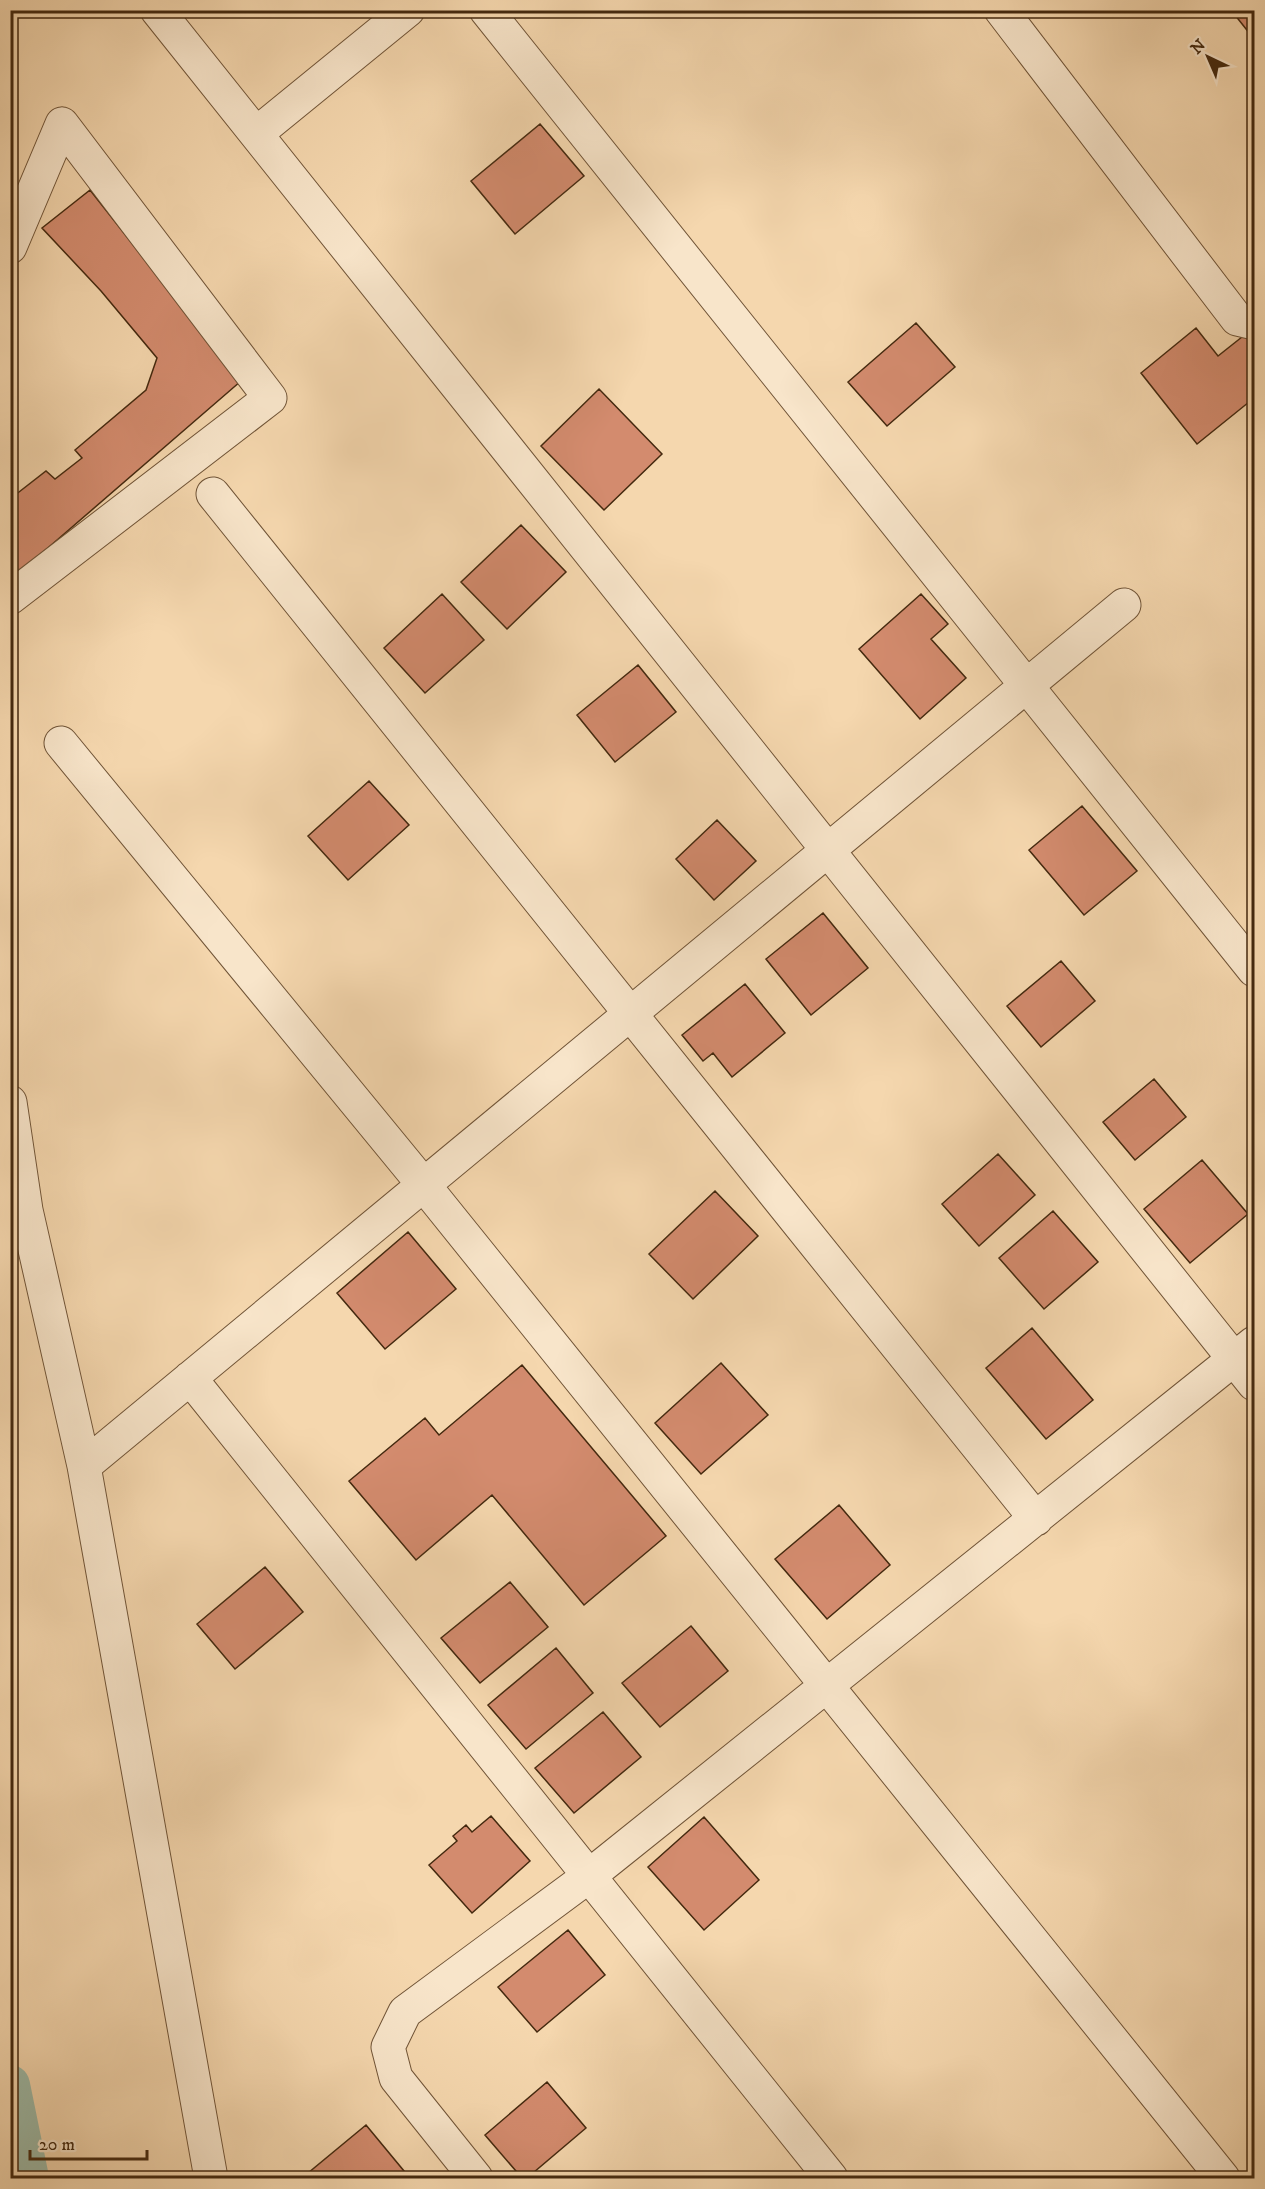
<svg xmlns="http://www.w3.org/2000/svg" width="1265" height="2189" font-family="'IM FELL DW Pica',serif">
<rect width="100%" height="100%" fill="#f5d7ae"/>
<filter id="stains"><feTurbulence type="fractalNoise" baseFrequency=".00333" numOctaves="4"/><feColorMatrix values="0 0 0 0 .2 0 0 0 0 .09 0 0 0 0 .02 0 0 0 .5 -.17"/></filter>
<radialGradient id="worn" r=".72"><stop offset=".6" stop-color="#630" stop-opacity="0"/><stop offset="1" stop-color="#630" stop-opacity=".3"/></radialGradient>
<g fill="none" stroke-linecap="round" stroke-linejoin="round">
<!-- canal -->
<path stroke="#9dbaa7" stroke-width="40" d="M10,2085L29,2178"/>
</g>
<!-- building -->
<path fill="#d38b6e" stroke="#44290f" stroke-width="1.5" d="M1231,10H1254V39Z
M540,124L584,176L515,234L471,181Z
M90,190L241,381L12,579L10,499L46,471L55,479L82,458L75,450L146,390L157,358L101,291L42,228Z
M916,323L955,367L887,426L848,382Z
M1196,328L1218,356L1247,333L1254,343V398L1197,444L1141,373Z
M599,389L662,454L604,510L541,446Z
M521,525L566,572L507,629L461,582Z
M442,594L484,640L425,693L384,648Z
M921,594L948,624L931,639L966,678L920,719L859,649Z
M638,665L676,712L615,762L577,715Z
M369,781L409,825L348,880L308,836Z
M1082,806L1137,871L1084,915L1029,850Z
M717,820L756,861L714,900L676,859Z
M823,913L868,968L811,1015L766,959Z
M1061,961L1095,1001L1041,1047L1007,1006Z
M745,984L785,1033L732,1077L713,1053L703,1061L682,1035Z
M1154,1079L1186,1117L1135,1160L1103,1122Z
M998,1154L1035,1195L979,1246L942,1204Z
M1202,1160L1248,1214L1190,1263L1144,1209Z
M715,1191L758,1236L693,1299L649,1254Z
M1053,1211L1098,1262L1044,1309L999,1258Z
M408,1232L456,1289L385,1349L337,1293Z
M1032,1328L1093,1400L1046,1439L986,1368Z
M721,1363L768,1415L701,1474L655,1423Z
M522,1365L666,1536L584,1605L492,1495L416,1560L349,1481L425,1418L439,1435Z
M839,1505L890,1565L827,1619L775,1559Z
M265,1567L303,1612L235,1669L197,1624Z
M510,1582L548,1627L480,1683L441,1638Z
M691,1626L728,1671L660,1727L622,1683Z
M556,1648L593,1693L526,1749L488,1705Z
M603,1712L641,1757L574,1813L535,1768Z
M491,1816L530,1861L472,1913L429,1865L457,1841L453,1836L466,1825L472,1832Z
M704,1817L759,1880L704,1930L648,1867Z
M568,1930L605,1975L537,2032L498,1987Z
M547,2082L586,2128L527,2178H522L485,2135Z
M366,2125L404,2171L395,2178H302Z"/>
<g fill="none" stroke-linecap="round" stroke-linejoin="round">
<!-- minor casing -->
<g stroke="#705437" stroke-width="35">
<path id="minor" d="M157,10L1254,1384
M486,10L1254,970
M1001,10L1237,319L1254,323
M256,134L408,10
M10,247L62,124
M213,494L1036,1519
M10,598L270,398L62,124
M61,743L423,1184L1223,2178
M10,1102L26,1210L84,1466L211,2178
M190,1378L831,2178
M84,1466L1124,605
M476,2178L396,2078L388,2047L405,2012L589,1876L1254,1343"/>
</g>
<!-- minor -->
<use href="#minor" stroke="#f8e5ca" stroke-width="33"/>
</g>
<!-- margin -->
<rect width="1265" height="2189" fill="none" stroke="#f5d7ae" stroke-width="36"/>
<rect x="12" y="12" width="1241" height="2165" fill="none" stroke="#44290f" stroke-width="3"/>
<rect x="18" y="18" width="1229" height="2153" fill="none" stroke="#44290f" stroke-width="1.5"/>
<!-- north arrow -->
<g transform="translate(1208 57) rotate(316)" stroke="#f8e5ca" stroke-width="4.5" paint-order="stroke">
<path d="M0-4.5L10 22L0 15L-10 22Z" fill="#44290f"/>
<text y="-9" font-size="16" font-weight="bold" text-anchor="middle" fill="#44290f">N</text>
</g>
<!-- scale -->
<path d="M30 2150v9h117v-9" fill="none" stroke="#44290f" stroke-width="3"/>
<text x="39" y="2150" font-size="18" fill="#44290f" stroke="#f8e5ca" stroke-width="4.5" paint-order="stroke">20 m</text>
<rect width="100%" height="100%" filter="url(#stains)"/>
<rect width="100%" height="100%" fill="url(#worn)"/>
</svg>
